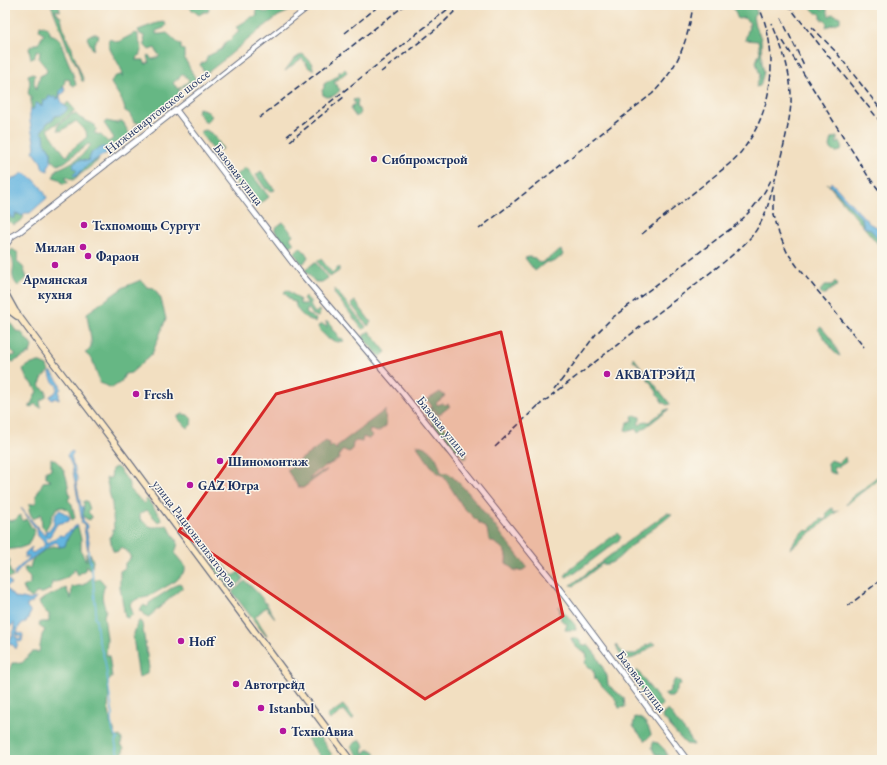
<svg xmlns="http://www.w3.org/2000/svg" width="887" height="765" font-family="'EB Garamond',serif">
<rect width="100%" height="100%" fill="#fbf7ec"/>
<filter id="ink" filterUnits="userSpaceOnUse"><feTurbulence type="fractalNoise" baseFrequency=".025" numOctaves="2"/><feDisplacementMap in="SourceGraphic" scale="8" xChannelSelector="R" yChannelSelector="G"/><feConvolveMatrix kernelMatrix="1 2 1 2 8 2 1 2 1" color-interpolation-filters="sRGB"/></filter>
<filter id="wash" filterUnits="userSpaceOnUse"><feTurbulence type="fractalNoise" baseFrequency=".012" numOctaves="4" result="noise"/><feDisplacementMap in="SourceGraphic" scale="16" xChannelSelector="R" yChannelSelector="G"/><feGaussianBlur stdDeviation="0.9" result="paint"/><feColorMatrix in="noise" values="0 0 0 0 0 0 0 0 0 0 0 0 0 0 0 0 0 1.4 0 .05"/><feComposite in="paint" operator="in"/></filter>
<g filter="url(#wash)">
<rect width="100%" height="100%" fill="#f2dfc1"/>
<!-- forest -->
<path fill="#66b784" stroke="#407371" fill-rule="evenodd" d="M51,5H59L60,11L55,10L59,16L61,17C62,24 67,43 72,47L73,53L84,81H82C79,76 79,71 77,66C74,60 70,55 68,49C63,34 57,20 51,5Z
M189,5H207L209,8L208,12H204L199,15L191,9Z
M274,5H291L293,7C289,13 283,13 277,17C253,34 231,55 207,73L203,71L200,64L205,62L208,56L222,49L226,42L230,40L239,31L236,27L252,17L257,16L256,9L258,8L263,12H269L270,9L274,8Z
M733,5H741L749,9L754,5L757,13L753,17L755,26L761,38L762,63L764,72L760,86L756,87L760,75L756,62L760,52L758,41L745,40L750,23L744,18L738,19L734,10Z
M812,5H820L822,10L826,7L829,16L833,14L840,17V22L826,27L827,23L824,20H821V15L819,13H816L812,9Z
M164,22L166,25L164,28L156,31V34H161L167,33C172,37 176,42 181,45V49L184,50V57L196,80L189,83L179,90V97L157,115L150,117L149,122L138,131L134,126H138L139,123L134,122L129,113L125,111C124,100 116,92 111,83C113,77 115,76 121,75L123,77C123,64 105,50 109,39L118,42L135,33L138,34V39L142,48L139,56L135,60H144L145,64L149,63L147,56L149,55L151,59H154L160,56L158,54L155,48L149,50L145,46L144,36L140,34L138,30L157,23ZM183,74L189,81L178,89L173,83Z
M40,25C46,26 50,28 50,34C57,36 62,40 62,47L72,71L76,85L74,86L70,84V80L65,79C65,86 60,90 59,97L56,99L55,97L45,101L42,106H36L33,111L31,108V97L28,93L30,82L28,75L33,73L35,75L34,82L36,90L40,76L46,73L47,69L39,59L40,51L37,50L34,58L31,59L29,48L34,44H38L44,34L39,30Z
M91,34H96L99,36L98,39L94,42V48L93,50L87,38Z
M302,54C307,57 314,64 313,70L309,68L302,58L285,71L293,60Z
M345,69L347,72L334,82L340,90C336,95 333,97 327,97L323,95L322,90L324,88V84C329,80 334,79 339,75V72H341Z
M357,99L358,100L357,106L361,113L356,117L351,110L352,106L355,104L353,100Z
M68,102L75,110L60,122L47,129L65,155L68,156L70,151L87,137L86,131L76,121L61,131L58,130V125L72,114H76L80,118L95,125L96,130L94,133L101,135L108,142L114,138L104,123L106,121L116,123L122,121L124,123C125,128 129,131 130,136L120,146L115,142L112,147L92,152L89,161L80,160L76,169L77,171L75,177L89,164L99,159V160L73,180L70,179L66,176V180L69,182L63,184L59,179L53,177L57,169C62,168 79,159 83,154C86,150 88,148 91,145L88,144L65,162L58,165L51,159V152L45,143L41,132L48,122L53,120L54,116H57Z
M199,108L206,110L212,116L206,123L197,112Z
M206,130L214,135L223,149L214,151L201,134V131Z
M837,137V144L840,142L842,145L841,151L837,152L832,151L830,146L832,138Z
M246,167L269,197L259,205L252,203L233,178Z
M261,171L275,190L272,191L265,188L256,175Z
M827,183L862,219L864,227C871,228 876,235 880,241H882V249Z
M17,214L21,215L24,217L21,221L13,225L10,222L5,220V217L8,216L12,218Z
M283,222L293,235L290,238L294,244L289,247H287L275,231V228Z
M300,247L305,252L308,257L304,263H301L294,253Z
M12,249L18,253L17,262L23,267L27,278L18,286C6,273 20,267 9,254Z
M561,250L563,255L554,262H546L535,271L525,258L529,257L535,258L538,262L541,263Z
M321,259L332,273L339,267V271L330,277L317,261Z
M315,262L328,278L322,282H315L305,270Z
M141,280L147,287L154,288L161,299L166,319L152,354L131,373L125,374L121,382L112,388L100,383L92,359L85,353C86,353 89,350 90,349C94,344 87,322 87,313L124,287Z
M835,281L838,285L823,295L820,291L825,285H832Z
M335,289L366,327L363,330L334,293Z
M287,290L300,300V304H307V302L303,299L305,296L310,301L311,307L315,313L319,310L320,313L318,317L313,315L308,308L306,313L313,318L316,319L315,322C306,319 296,312 295,302L291,301L284,292Z
M355,301L371,322L368,326L351,304Z
M10,322L16,331L21,332L32,346L30,353L13,362L8,359L7,365H5V355L9,357L16,355L11,350L10,344H5V334L8,330V327Z
M325,322H329L332,327V330L337,333L339,339L342,338L344,341L337,342L328,339C325,334 319,332 318,326L322,324L327,327V324Z
M821,327L832,340L840,356L836,354L818,329Z
M369,331L386,352L380,357L363,338V336Z
M633,357L670,404L667,405L662,402L660,398L657,395V392L637,363L633,361Z
M38,362L47,366L49,372L43,377L39,386L46,391V397L40,401L41,408L35,404L30,408V406L37,391L32,383L27,380L23,369L29,365Z
M440,392L445,396L436,403L437,405L443,403L445,405L448,404L450,406L439,415L427,400Z
M431,407L443,423L442,425L448,430L451,436L454,437L456,445L460,446L467,455V458L463,459L462,454L447,444L445,435L434,428L431,421L425,414Z
M669,409L638,433L636,429L629,431L625,430L627,423L633,420L632,417L635,415L640,417V420L638,424L640,425L645,421L649,422L665,410Z
M385,410C384,416 387,420 386,426L378,432L370,430L369,433L372,436L369,439L363,437L362,442L356,441L353,443L352,450L349,452L344,450L340,453L339,459C330,465 314,470 309,480L321,472L327,470L303,488L298,487L287,470L292,466L297,469L298,466L296,463L326,441L329,443L330,448L332,445L337,450V446Z
M183,414L188,415L192,419L191,423L192,424L188,428L178,419V416Z
M416,445C431,446 438,458 441,472L450,474L468,492L527,567L523,570L515,571L506,563C508,549 500,546 489,540L487,529L477,521L463,507L444,477L434,470Z
M845,457L846,462L838,467H833L836,474L829,472L828,463L831,460L839,463Z
M51,458C67,466 67,481 70,497L68,500L72,504L75,518L72,520L69,511L63,507L57,508C51,515 51,523 45,530L42,527L41,514L33,519L29,511L30,504H34L36,502L37,494L43,482L51,481L46,478V471L51,470Z
M116,467L119,469L128,481L130,489L144,504L147,499L160,516L161,521L158,522L147,510L140,514V519C152,529 152,528 167,525L178,543L175,554L185,566V571L176,581L148,597L137,599L130,604L133,614L128,618L125,617L120,587V571L125,568V563L131,558L127,551L121,547L117,552L113,551L110,538L114,528L112,504L106,478H111L112,469Z
M882,474V476L846,505C850,497 855,495 862,490C869,484 874,478 882,474Z
M84,501H87L90,509L88,512L92,516L90,520L87,519L83,516Z
M832,508L834,512L839,510L790,549L796,539L804,530L809,531L821,519L824,520L827,517L826,513Z
M667,513L672,514C661,524 649,531 638,540H636V543C625,548 617,566 602,564L574,586L571,585L612,554L616,552L620,547Z
M20,515L23,521L27,519L31,527L35,530L28,545L20,548L6,550L5,552V517L9,521L15,520Z
M78,527L81,539V551L86,561V553L90,563V553L93,561L92,567L89,569L86,565L85,570L78,575L75,569C69,577 62,582 52,582L51,589L43,593H36L32,598L26,594L23,587L30,584V578L26,574L24,568H30L32,560L43,551L53,546L59,547L65,546C67,538 71,530 78,527Z
M617,533L621,537L619,540L575,573L571,574L567,577L565,576L571,568Z
M5,556L10,560L9,568L13,577L9,578L5,576Z
M217,563L224,565L233,576L239,572L243,578L242,580V581L231,590L213,566L214,564Z
M93,577L95,581L99,578L105,585C101,595 102,601 106,610L104,616L107,639L106,655H109L112,677L108,682L109,695L108,708L110,716V723L114,729L115,738L120,736L122,740L121,745L124,748L122,756L123,760H5V673L9,671L12,663H22L32,652H39L42,635L45,630L39,626L40,622H49V614L43,610L39,602L44,598L66,588L71,599L72,587L83,585Z
M245,581C257,591 267,603 275,618L266,607L255,617L267,635L266,636L232,592Z
M179,583L182,585L183,587L151,615L148,617L145,615L142,611L141,612L139,610L144,605L147,607L149,605V603Z
M559,606L575,625L576,630H565L567,624L561,620Z
M140,620L142,624L149,668L146,674L139,678L133,637L137,624Z
M571,638L578,639L583,645H588L597,656L607,676L608,685L624,698L625,707L619,708L616,700L595,679L594,672L585,663L587,657L586,653C578,650 574,646 571,638Z
M652,643L655,644C642,653 623,672 616,645L624,654H636L645,646Z
M637,670L663,705L658,708C656,704 652,702 649,699C641,692 636,684 633,675Z
M675,679L680,681L681,684L677,687V691L672,697H667L664,694L669,692Z
M343,705L354,718L352,720L344,710L330,720L327,716Z
M668,710C673,714 674,719 678,723C684,730 690,737 694,745L686,744L671,728L669,723L662,718L663,714Z
M635,717C645,718 649,727 651,735L645,741L633,726Z
M311,731C320,734 327,748 332,755L326,760H323L305,736Z
M360,739L365,746L363,750L364,754L367,750H372L376,753L368,760H362L351,746Z
M653,742L658,743L665,750L668,758L655,754L652,748Z"/>
<!-- water -->
<path fill="#65b5e0" stroke="#40729f" d="M64,86L65,92L60,95C60,100 63,106 68,108C64,115 61,115 55,116L53,120L48,122L41,132L44,135L45,143L51,152V162L48,167V171L43,169L41,162L33,151L35,148C34,134 27,122 31,108L33,110L36,103L39,104L40,106H42L43,99L45,101L48,99L49,96L53,98L55,96L56,99L59,98L60,91Z
M103,147H112L113,149L89,164L75,177L73,175L77,171L73,167L74,163L80,160L88,161L92,152Z
M23,173C33,176 43,188 47,198L30,213H25L23,216L16,213L14,218H11L9,214V211L5,203V185L9,180L15,178Z
M831,182L870,224L877,227L882,232V241L880,242C876,236 871,228 864,227L862,219L830,185Z
M51,371L60,384L61,389L59,391V400L55,398L52,400L50,398V396C55,393 58,391 57,385C52,382 51,378 50,373Z
M72,451L74,453L71,456L73,465L75,467C74,472 77,476 78,481L76,482L81,506L83,507V520L88,527L86,529L89,541L88,551L84,527H85L84,524H82L81,522L82,521L72,466L67,455Z
M21,508L44,535H46L45,531L50,530L54,524C53,518 55,514 60,510L70,517L69,521L57,524L50,536L46,539L48,543L60,535L63,536L77,525L78,527C71,530 67,538 65,546L59,547V545L56,542L52,544C42,552 19,565 15,577L14,572L29,558V556L25,558V553L32,547L30,551L33,553L45,545L43,541L38,536L37,530Z
M5,579L10,581L11,584L7,586L6,588L14,597L20,599L23,598L29,600L36,598L33,602L27,605V608L31,612L26,622L20,625L15,637H17V639H20L22,637L17,635L18,632L20,634L22,633L23,635L22,641L20,642L18,641L17,643L19,645L16,647V649L14,646L9,643L11,640V637L13,636L12,633L14,630L16,629L14,628V623L11,626L7,625V623L6,619L5,620Z"/>
<g fill="none" stroke-linecap="round" stroke-linejoin="round">
<!-- stream -->
<path stroke="#65b5e0" stroke-width="1.5" d="M88,551L92,570L96,610L95,617L96,619L98,639L105,661L111,704L113,715L111,721L113,732L118,739L115,741L119,760"/>
</g>
</g>
<g filter="url(#ink)">
<g fill="none" stroke-linecap="round" stroke-linejoin="round">
<!-- minor casing -->
<g stroke="#666d81" stroke-width="6">
<path id="minor" d="M176,110L311,5"/>
</g>
<!-- tertiary casing -->
<g stroke="#666d81" stroke-width="7">
<path id="tertiary" d="M5,240L19,232L176,110L299,271L401,391L560,590L687,760
M5,246L11,238"/>
</g>
<!-- secondary casing -->
<g stroke="#666d81" stroke-width="8">
<path id="secondary" d="M5,293L15,311L43,349L110,437L350,760
M5,307L17,316"/>
</g>
<!-- minor -->
<use href="#minor" stroke="#fff" stroke-width="4"/>
<!-- tertiary -->
<use href="#tertiary" stroke="#fff" stroke-width="5"/>
<!-- secondary -->
<use href="#secondary" stroke="#fbe7c3" stroke-width="5.5"/>
<!-- rail -->
<path stroke="#1b2f5e" stroke-width="1.5" stroke-dasharray="6 3" stroke-linecap="butt" d="M788,5L882,124
M781,18L804,65
M812,27L836,52L882,111
M345,33L380,5
M783,41L868,176L882,194
M381,72L440,26L461,5
M259,118L405,5
M287,136L453,5
M290,141L345,96
M774,195V215L779,234L787,252L797,266L864,347
M479,229L652,94C678,68 688,41 693,5
M642,234C662,218 682,202 702,186C715,175 730,165 741,152C774,111 780,52 758,5
M555,389L596,334L612,318L737,224C752,210 762,198 771,180
M537,407L724,262C737,251 750,241 758,227C768,212 771,193 776,175C782,152 789,128 791,103C792,75 783,49 772,24
M495,447L541,403
M848,606L882,579"/>
</g>
</g>
<!-- marked area -->
<path fill="#d62828" fill-opacity="0.2" stroke="#d62828" stroke-width="3" stroke-linejoin="round" d="M501,332L563,616L425,699L179,531L276,394Z"/>
<!-- markers -->
<g fill="#b5179e" stroke="#fbf7ec" stroke-width="1.5">
<circle cx="374" cy="159" r="4"/>
<circle cx="84" cy="225" r="4"/>
<circle cx="83" cy="247" r="4"/>
<circle cx="88" cy="256" r="4"/>
<circle cx="55" cy="265" r="4"/>
<circle cx="607" cy="374" r="4"/>
<circle cx="136" cy="394" r="4"/>
<circle cx="220" cy="461" r="4"/>
<circle cx="190" cy="485" r="4"/>
<circle cx="181" cy="641" r="4"/>
<circle cx="236" cy="684" r="4"/>
<circle cx="261" cy="708" r="4"/>
<circle cx="283" cy="731" r="4"/>
</g>
<g text-anchor="middle" stroke-width="3" stroke-linejoin="round" paint-order="stroke">
<!-- street labels -->
<g font-size="13" fill="#1b2f5e" stroke="#fbf7ec">
<text transform="translate(157 111) rotate(-38)" y="5">Нижневартовское шоссе</text>
<text transform="translate(239 174) rotate(53)" y="5">Базовая улица</text>
<text transform="translate(443 426) rotate(51)" y="5">Базовая улица</text>
<text transform="translate(195 533) rotate(53)" y="5">улица Рационализаторов</text>
<text transform="translate(642 681) rotate(53)" y="5">Базовая улица</text>
</g>
<!-- poi labels -->
<g font-size="13" font-weight="bold" fill="#1b2f5e" stroke="#fbf7ec" text-anchor="start">
<text x="382" y="164">Сибпромстрой</text>
<text x="92" y="230">Техпомощь Сургут</text>
<text x="75" y="252" text-anchor="end">Милан</text>
<text x="96" y="261">Фараон</text>
<text x="55" y="284" text-anchor="middle">Армянская<tspan x="55" dy="15">кухня</tspan></text>
<text x="615" y="379">АКВАТРЭЙД</text>
<text x="144" y="399">Fresh</text>
<text x="228" y="466">Шиномонтаж</text>
<text x="198" y="490">GAZ Югра</text>
<text x="189" y="646">Hoff</text>
<text x="244" y="689">Автотрейд</text>
<text x="269" y="713">Istanbul</text>
<text x="291" y="736">ТехноАвиа</text>
</g>
</g>
<!-- margin -->
<rect width="887" height="765" fill="none" stroke="#fbf7ec" stroke-width="20"/>
</svg>
